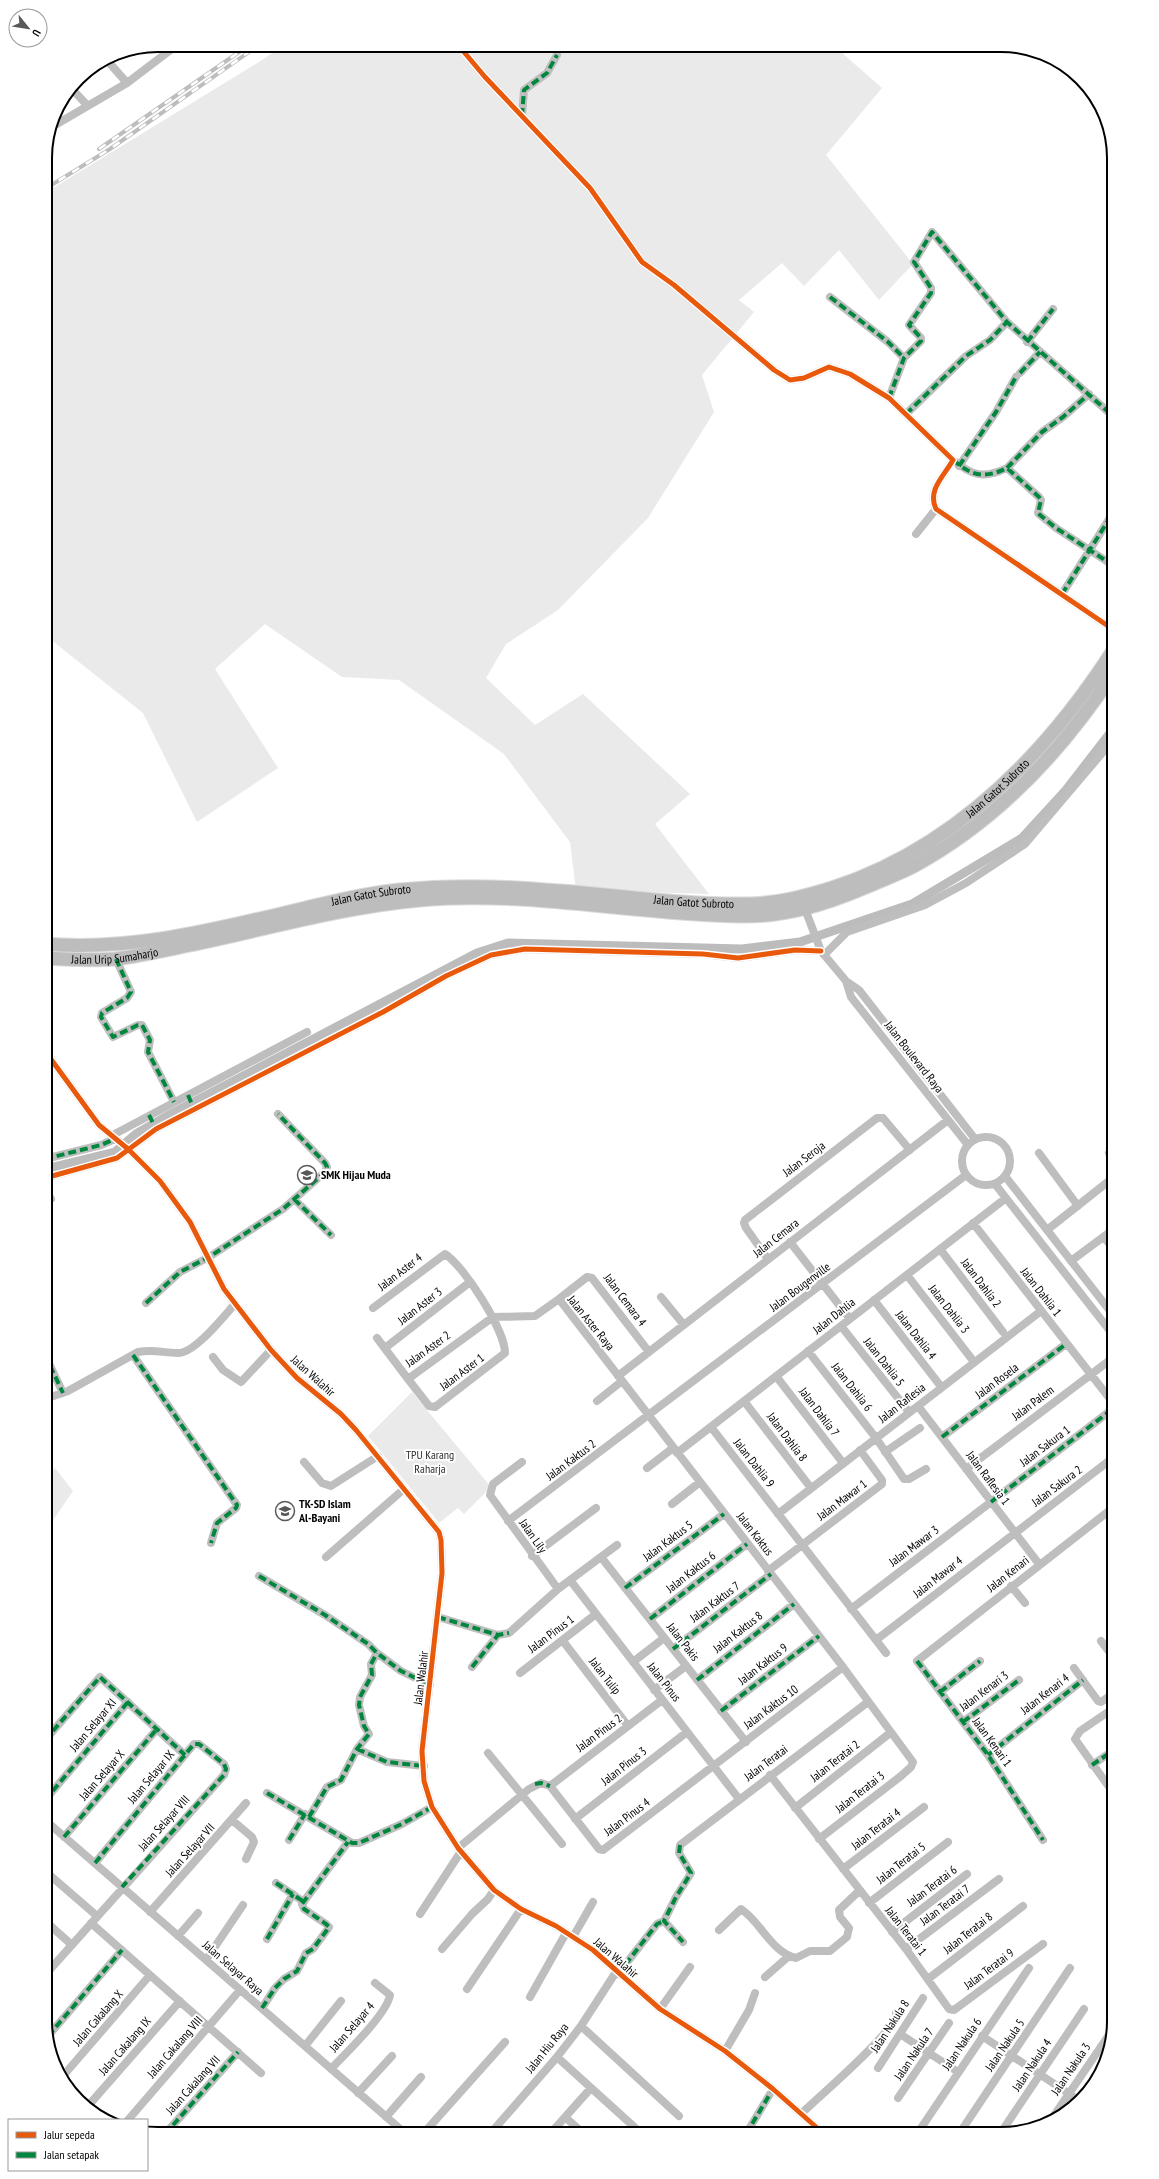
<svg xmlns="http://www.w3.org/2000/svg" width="1159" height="2179" font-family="'PT Sans Narrow',sans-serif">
<rect width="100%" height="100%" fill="#fff"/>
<!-- green -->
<path fill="#eaeaea" d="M284,45H833L882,88L826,155L913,264L879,300L839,250L804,286L782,263L739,300L754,312L702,375L714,412L648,518L558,610L506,644L486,678L535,725L583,694L690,794L655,824L709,894L576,890L570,842L504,754L399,680L342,677L265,624L215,669L278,768L197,822L143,713L45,635V193L259,62Z
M412,1392L491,1487L464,1514L458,1508L439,1523L368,1436Z
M55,1468L73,1491L45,1532V1480Z"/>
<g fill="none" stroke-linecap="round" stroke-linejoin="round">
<!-- canal -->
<path stroke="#bcbcbc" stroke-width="9" d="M45,1169L115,1152L136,1134L169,1115L477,953L508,943L742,949L800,942L912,904L1022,838L1066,790L1114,728"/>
<!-- trunk casing -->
<g stroke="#dbdbdb" stroke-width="15">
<g id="trunk">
<path id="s1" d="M45,944C129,951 209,931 289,912C326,903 362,894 399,890C448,885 498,886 546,890C613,894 679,905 746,904C776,904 803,897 832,888C955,848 1045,756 1114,649"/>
<path id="s2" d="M45,958C68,959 92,961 115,959C140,956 166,950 190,945C267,929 342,907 420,900C526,890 635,915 742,916C785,917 826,904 866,887C882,880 899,874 914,866C996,821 1063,750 1114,672"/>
</g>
</g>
<!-- minor -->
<path stroke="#bebebe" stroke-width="8" d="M157,45L165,54
M462,45L464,52L485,77L590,188L642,262L674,285L774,370L790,380L804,378L829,367L850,374L889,398L953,460C944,476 927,490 936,509L1114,630
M106,59L127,83
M71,88L87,105
M522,116L524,90L547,73L557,55
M50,128L127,83L177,45
M830,297L888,342L904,358
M1027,342L1053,309
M1020,373L1040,352
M889,398L904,358L921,341V338L909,325L931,293V288L914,262L932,232L1007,322L1114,417
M906,414L966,356L990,340L1007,322
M953,460C972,476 984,479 1007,468L1039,497L1041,500L1038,513L1040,515L1056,528L1114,566
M959,466L996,412L1016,377
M1007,468L1042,432L1063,417L1089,394
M916,534L936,509
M1062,594L1113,513
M805,909L821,951L846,981L859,990L975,1139
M824,955L847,932L925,905L966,883L1025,844L1114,739
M116,959L131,992L127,998L102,1013L101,1017L113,1037L138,1025H142L150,1040L148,1052L174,1102
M846,981L851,997L968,1145
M45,1051L99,1125L128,1149L160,1181L190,1222L224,1289L271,1350L297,1378L341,1414L356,1430L439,1532L441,1540L442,1573L422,1751L424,1781L432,1807L458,1848L494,1890L521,1909L556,1926L593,1950L660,2009L725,2051L773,2089L824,2134
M1110,1090L1114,1095
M111,1136L307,1032
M962 1161a24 24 0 1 1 48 0a24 24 0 1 1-48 0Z
M1039,1153L1078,1206
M1109,1153L1114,1160
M45,1159L101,1145L115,1139
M1005,1176L1114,1316
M45,1178L117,1158L156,1129L383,1012L446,976L491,955L525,949L703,954L738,958L795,950L821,951
M995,1184L1114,1336
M45,1190L51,1199
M294,1199L331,1235
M973,1223L1114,1404
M1047,1230L1114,1177
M1104,1237L1114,1250
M790,1242L850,1319
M940,1249L1003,1332
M768,1259L746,1228L744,1223L745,1220L877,1118H883L910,1150
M1071,1261L1114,1229
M907,1275L971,1358
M661,1297L684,1325
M559,1299L587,1277L592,1278L649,1352
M874,1300L939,1384
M146,1303L180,1272L209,1257L283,1209L325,1172L327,1167L325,1163L278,1114
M373,1308L445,1254C464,1266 505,1330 505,1353L435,1407L429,1406L408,1379
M493,1317L535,1316L559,1299L843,1667L913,1762L911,1767L901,1776L819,1839
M841,1326L909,1412
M377,1338L408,1379L493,1317
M385,1348L470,1282
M808,1351L876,1438L904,1479H909L926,1469
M45,1355L63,1393
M133,1355L237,1505L236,1508L217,1523L211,1543
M213,1357L223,1370L241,1382L271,1350
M618,1376L948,1120
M776,1376L843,1463
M45,1399L68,1391L138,1352C155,1349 163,1353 178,1353C195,1353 223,1317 234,1305
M597,1401L622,1381
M744,1401L811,1488
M918,1406L1039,1564
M711,1427L886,1653
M942,1437L1066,1344
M885,1452L920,1428
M677,1453L1006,1198
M304,1462L322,1483L331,1486L378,1456
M522,1462L493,1484L490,1495L558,1589
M647,1468L673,1448
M966,1469L1114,1357
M672,1504L700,1482
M778,1514L1041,1311
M508,1521L966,1175
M532,1556L596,1508
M326,1557L404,1489
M601,1557L746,1742
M768,1571L882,1484V1480L860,1450
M259,1576L325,1615L368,1644L377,1653L401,1671L430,1685
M570,1580L739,1799
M1011,1586L1025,1603
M625,1588L724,1514
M851,1609L1114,1408
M438,1617L498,1635L509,1633L558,1589L617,1545
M650,1619L747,1544
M876,1640L1114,1457
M563,1641L628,1726
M1101,1641L1114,1658
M673,1649L771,1574
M633,1662L664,1638
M472,1667L498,1635
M1074,1668L1098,1701L1101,1702L1114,1693
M520,1673L596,1614
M697,1680L794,1604
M654,1690L686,1666
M940,1692L980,1661
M721,1711L819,1636
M963,1722L1019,1680
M45,1740L100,1677L185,1755
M357,1749L387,1762L424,1766
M488,1753L562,1844
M988,1755L1083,1680
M1092,1765L1114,1750
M770,1775L906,1949L949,2009L954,2010L1043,1944
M550,1786L662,1700
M267,1793L352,1843H359L402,1824L432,1807
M1114,1794L1075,1739L1080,1731L1114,1708
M45,1800L128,1702
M795,1808L890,1733
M309,1817L327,1787L341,1780L357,1749L369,1734L364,1726L359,1705L360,1697L372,1675L371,1664L377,1653
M575,1819L687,1732
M45,1820L406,2134
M232,1820L252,1837L254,1842L246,1859
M64,1837L157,1729
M289,1840L305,1814
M1043,1840L988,1755L917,1661L1114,1507
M458,1848L529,1789L541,1783L550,1786L599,1849L603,1850L843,1667
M843,1869L924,1807
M45,1871L97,1916
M276,1883L304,1902
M869,1903L948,1842
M150,1912L246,1803
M420,1914L460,1853
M45,1921L72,1945
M91,1923L261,2073
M719,1930L741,1909C761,1922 771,1952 796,1958L810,1951H830L847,1937L849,1928L840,1917L839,1910L859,1891
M892,1932L967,1874
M178,1936L198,1913
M573,1937L593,1902
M267,1939L293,1894
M683,1942L664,1921L676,1897L691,1873L679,1853L680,1845L868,1702
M442,1949L472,1914L488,1899L494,1890
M906,1949L999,1879
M206,1960L243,1905
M618,1974L657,1924L664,1921
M45,1975L224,1775L226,1769L224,1764L199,1744H194L95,1863
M765,1977L789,1956
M928,1979L1023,1906
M467,1989L521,1909
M530,1997L566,1933
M262,2008L275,1988L284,1979L297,1971L306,1953L313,1949L327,1930L329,1927L326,1924L304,1909L302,1904L348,1842
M660,2009L690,1967
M581,2026L679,2116
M900,2034L958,2072
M48,2036L122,1950
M982,2036L1077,2099
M305,2046L341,2001
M725,2051L749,2010L755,1993
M557,2057L642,2134
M878,2068L923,1998
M331,2069C346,2053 387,2014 390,1995L375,1983
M63,2076L150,1975
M358,2093L392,2056
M898,2098L949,2023
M88,2106L180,2001
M802,2113C818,2097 898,2030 896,2013
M386,2117L421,2077
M565,2117L584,2134
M128,2120L240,1990
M1051,2120L1111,2032
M165,2134L238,2052
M423,2134L505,2042
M490,2134L557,2057L581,2026L616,1972
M550,2134L591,2088
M746,2134L773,2089
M917,2134L1029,1968
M959,2134L1070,1968
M1000,2134L1084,2009"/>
<!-- trunk -->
<use href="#trunk" stroke="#bdbdbd" stroke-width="13"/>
<!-- rail casing -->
<g stroke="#bdbdbd" stroke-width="4">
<path id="rail" d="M99,149L242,50
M45,189L110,149L259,45"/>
</g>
<!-- rail -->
<use href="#rail" stroke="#fff" stroke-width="2.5" stroke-dasharray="8" stroke-linecap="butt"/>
<!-- quiet -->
<path stroke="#00873e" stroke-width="4" stroke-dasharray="8 4" stroke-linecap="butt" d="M522,116L524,90L547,73L557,55
M830,297L888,342L904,358
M1027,342L1053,309
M1020,373L1040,352
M889,398L904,358L921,341V338L909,325L931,293V288L914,262L932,232L1007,322L1114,417
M906,414L966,356L990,340L1007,322
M953,460C972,476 984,479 1007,468L1039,497L1041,500L1038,513L1040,515L1056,528L1114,566
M959,466L996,412L1016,377
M1007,468L1042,432L1063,417L1089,394
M1062,594L1113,513
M116,959L131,992L127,998L102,1013L101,1017L113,1037L138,1025H142L150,1040L148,1052L174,1102
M188,1095L194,1109
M149,1115L156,1129
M45,1159L101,1145L115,1139
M294,1199L331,1235
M146,1303L180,1272L209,1257L283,1209L325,1172L327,1167L325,1163L278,1114
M45,1355L63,1393
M133,1355L237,1505L236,1508L217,1523L211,1543
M942,1437L1066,1344
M991,1502L1114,1408
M259,1576L325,1615L368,1644L377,1653L401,1671L430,1685
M625,1588L724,1514
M438,1617L498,1635L509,1633
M650,1619L747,1544
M673,1649L771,1574
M917,1661L988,1755L1043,1840
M472,1667L498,1635
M697,1680L794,1604
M940,1692L980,1661
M721,1711L819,1636
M963,1722L1019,1680
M45,1740L100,1677L185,1755
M357,1749L387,1762L424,1766
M988,1755L1083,1680
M1092,1765L1114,1750
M535,1784L541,1783L550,1786
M1111,1790L1114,1789
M267,1793L352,1843H359L402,1824L432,1807
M45,1800L128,1702
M309,1817L327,1787L341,1780L357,1749L369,1734L364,1726L359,1705L360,1697L372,1675L371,1664L377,1653
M64,1837L157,1729
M289,1840L305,1814
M680,1845L679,1853L691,1873L676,1897L664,1921L683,1942
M95,1863L194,1744H199L224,1764L226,1769L224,1775L122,1887
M276,1883L304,1902
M267,1939L293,1894
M618,1974L657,1924L664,1921
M262,2008L275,1988L284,1979L297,1971L306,1953L313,1949L327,1930L329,1927L326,1924L304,1909L302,1904L348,1842
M48,2036L122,1950
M165,2134L238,2052
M746,2134L773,2089"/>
<!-- cycleway casing -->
<g stroke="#fff" stroke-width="8">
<path id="cycleway" d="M462,45L464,52L485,77L590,188L642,262L674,285L774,370L790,380L804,378L829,367L850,374L889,398L953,460C944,476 927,490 936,509L1114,630
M45,1051L99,1125L128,1149L160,1181L190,1222L224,1289L271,1350L297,1378L341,1414L356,1430L439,1532L441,1540L442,1573L422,1751L424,1781L432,1807L458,1848L494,1890L521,1909L556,1926L593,1950L660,2009L725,2051L773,2089L824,2134
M45,1178L117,1158L156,1129L383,1012L446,976L491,955L525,949L703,954L738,958L795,950L821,951"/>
</g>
<!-- cycleway -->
<use href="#cycleway" stroke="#e8590c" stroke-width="5"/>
</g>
<!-- icons -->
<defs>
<g id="school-ring" transform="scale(1)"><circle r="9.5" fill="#fff" stroke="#595959" stroke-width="1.5"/><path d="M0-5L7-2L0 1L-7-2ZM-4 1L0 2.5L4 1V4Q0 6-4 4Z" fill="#595959"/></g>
</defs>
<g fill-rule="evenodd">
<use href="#school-ring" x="307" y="1175"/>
<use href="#school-ring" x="285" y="1511"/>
</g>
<g text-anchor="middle" stroke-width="4" stroke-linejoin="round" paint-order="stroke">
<!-- street labels -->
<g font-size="12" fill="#000" stroke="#fff">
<text dy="4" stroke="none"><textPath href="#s1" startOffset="990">Jalan Gatot Subroto</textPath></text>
<text dy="4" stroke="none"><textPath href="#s1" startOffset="331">Jalan Gatot Subroto</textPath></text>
<text dy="4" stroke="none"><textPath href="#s1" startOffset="655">Jalan Gatot Subroto</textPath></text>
<text dy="4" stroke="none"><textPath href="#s2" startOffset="70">Jalan Urip Sumaharjo</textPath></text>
<text transform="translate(914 1057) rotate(52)" y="4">Jalan Boulevard Raya</text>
<text transform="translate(804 1159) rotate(-37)" y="4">Jalan Seroja</text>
<text transform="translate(776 1238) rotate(-38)" y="4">Jalan Cemara</text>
<text transform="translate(400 1272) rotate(-38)" y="4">Jalan Aster 4</text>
<text transform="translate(981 1283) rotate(53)" y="4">Jalan Dahlia 2</text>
<text transform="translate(800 1287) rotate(-37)" y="4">Jalan Bougenville</text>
<text transform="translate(1041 1292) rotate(52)" y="4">Jalan Dahlia 1</text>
<text transform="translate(625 1300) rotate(53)" y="4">Jalan Cemara 4</text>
<text transform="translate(420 1306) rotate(-38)" y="4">Jalan Aster 3</text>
<text transform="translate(949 1309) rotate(52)" y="4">Jalan Dahlia 3</text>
<text transform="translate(834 1316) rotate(-38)" y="4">Jalan Dahlia</text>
<text transform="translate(591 1323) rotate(51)" y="4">Jalan Aster Raya</text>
<text transform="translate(916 1335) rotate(52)" y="4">Jalan Dahlia 4</text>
<text transform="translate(428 1349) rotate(-36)" y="4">Jalan Aster 2</text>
<text transform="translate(884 1362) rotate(52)" y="4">Jalan Dahlia 5</text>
<text transform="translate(462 1372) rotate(-37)" y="4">Jalan Aster 1</text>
<text transform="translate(313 1376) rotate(42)" y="4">Jalan Walahir</text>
<text transform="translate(997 1381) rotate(-37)" y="4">Jalan Rosela</text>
<text transform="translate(852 1387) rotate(52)" y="4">Jalan Dahlia 6</text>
<text transform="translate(902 1403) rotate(-38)" y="4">Jalan Raflesia</text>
<text transform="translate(1033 1403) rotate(-37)" y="4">Jalan Palem</text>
<text transform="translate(819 1412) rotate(53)" y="4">Jalan Dahlia 7</text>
<text transform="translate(787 1437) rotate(53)" y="4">Jalan Dahlia 8</text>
<text transform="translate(1045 1446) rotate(-37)" y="4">Jalan Sakura 1</text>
<text transform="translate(571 1460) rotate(-37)" y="4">Jalan Kaktus 2</text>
<text transform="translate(754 1463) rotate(52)" y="4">Jalan Dahlia 9</text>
<text transform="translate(988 1478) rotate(53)" y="4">Jalan Raflesia 1</text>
<text transform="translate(1057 1486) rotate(-37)" y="4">Jalan Sakura 2</text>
<text transform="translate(842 1500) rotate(-37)" y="4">Jalan Mawar 1</text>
<text transform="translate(755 1534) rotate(52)" y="4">Jalan Kaktus</text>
<text transform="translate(533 1536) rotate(55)" y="4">Jalan Lily</text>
<text transform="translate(668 1541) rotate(-37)" y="4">Jalan Kaktus 5</text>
<text transform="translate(914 1546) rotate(-37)" y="4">Jalan Mawar 3</text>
<text transform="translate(691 1572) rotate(-38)" y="4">Jalan Kaktus 6</text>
<text transform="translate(1008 1574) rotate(-38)" y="4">Jalan Kenari</text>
<text transform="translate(938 1577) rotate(-38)" y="4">Jalan Mawar 4</text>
<text transform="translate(715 1602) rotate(-37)" y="4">Jalan Kaktus 7</text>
<text transform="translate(738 1632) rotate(-38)" y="4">Jalan Kaktus 8</text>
<text transform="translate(551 1634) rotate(-37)" y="4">Jalan Pinus 1</text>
<text transform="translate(683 1642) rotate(52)" y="4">Jalan Pakis</text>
<text transform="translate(763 1664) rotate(-38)" y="4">Jalan Kaktus 9</text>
<text transform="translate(605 1676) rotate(52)" y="4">Jalan Tulip</text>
<text transform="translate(421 1678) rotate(-83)" y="4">Jalan Walahir</text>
<text transform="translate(664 1682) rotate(52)" y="4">Jalan Pinus</text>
<text transform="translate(984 1691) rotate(-37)" y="4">Jalan Kenari 3</text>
<text transform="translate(1045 1694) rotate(-38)" y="4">Jalan Kenari 4</text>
<text transform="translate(771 1707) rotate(-37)" y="4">Jalan Kaktus 10</text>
<text transform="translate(93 1725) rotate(-50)" y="4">Jalan Selayar XI</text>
<text transform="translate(599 1733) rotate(-37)" y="4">Jalan Pinus 2</text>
<text transform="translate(992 1742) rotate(54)" y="4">Jalan Kenari 1</text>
<text transform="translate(835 1761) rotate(-38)" y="4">Jalan Teratai 2</text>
<text transform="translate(766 1763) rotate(-37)" y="4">Jalan Teratai</text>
<text transform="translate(624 1766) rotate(-38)" y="4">Jalan Pinus 3</text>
<text transform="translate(102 1775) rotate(-49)" y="4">Jalan Selayar X</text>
<text transform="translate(151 1777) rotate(-50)" y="4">Jalan Selayar IX</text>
<text transform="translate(860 1792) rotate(-38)" y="4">Jalan Teratai 3</text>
<text transform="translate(627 1817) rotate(-37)" y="4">Jalan Pinus 4</text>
<text transform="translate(164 1823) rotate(-48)" y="4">Jalan Selayar VIII</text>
<text transform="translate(876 1829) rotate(-38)" y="4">Jalan Teratai 4</text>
<text transform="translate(190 1850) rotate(-48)" y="4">Jalan Selayar VII</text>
<text transform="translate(901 1863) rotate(-38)" y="4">Jalan Teratai 5</text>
<text transform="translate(932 1886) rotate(-37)" y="4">Jalan Teratai 6</text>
<text transform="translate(945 1905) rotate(-37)" y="4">Jalan Teratai 7</text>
<text transform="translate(906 1931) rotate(52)" y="4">Jalan Teratai 1</text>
<text transform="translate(968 1933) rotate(-38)" y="4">Jalan Teratai 8</text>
<text transform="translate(616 1958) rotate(41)" y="4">Jalan Walahir</text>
<text transform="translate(233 1968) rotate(41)" y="4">Jalan Selayar Raya</text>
<text transform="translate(989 1969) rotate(-37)" y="4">Jalan Teratai 9</text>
<text transform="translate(98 2018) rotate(-49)" y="4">Jalan Cakalang X</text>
<text transform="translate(890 2026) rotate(-57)" y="4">Jalan Nakula 8</text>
<text transform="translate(352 2027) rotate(-49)" y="4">Jalan Selayar 4</text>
<text transform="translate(962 2044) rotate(-56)" y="4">Jalan Nakula 6</text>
<text transform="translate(1005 2045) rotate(-56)" y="4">Jalan Nakula 5</text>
<text transform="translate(125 2046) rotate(-49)" y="4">Jalan Cakalang IX</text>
<text transform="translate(175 2047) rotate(-49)" y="4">Jalan Cakalang VIII</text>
<text transform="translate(547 2048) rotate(-51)" y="4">Jalan Hiu Raya</text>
<text transform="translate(914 2054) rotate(-56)" y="4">Jalan Nakula 7</text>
<text transform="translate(1032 2065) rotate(-56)" y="4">Jalan Nakula 4</text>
<text transform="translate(1071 2069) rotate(-56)" y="4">Jalan Nakula 3</text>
<text transform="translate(193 2085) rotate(-48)" y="4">Jalan Cakalang VII</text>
</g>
<!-- poi labels -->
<g font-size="12" font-weight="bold" fill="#000" stroke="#fff" text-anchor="start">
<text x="321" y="1179">SMK Hijau Muda</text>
<text x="299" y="1508">TK-SD Islam<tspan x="299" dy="14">Al-Bayani</tspan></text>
</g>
<!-- park labels -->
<g font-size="12" fill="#2f2f2f" stroke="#fff">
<text x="430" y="1459">TPU Karang<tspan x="430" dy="14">Raharja</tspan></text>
</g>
</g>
<!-- crop -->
<path d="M0 0H1159V2179H0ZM158 52H1001A106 106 0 0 1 1107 158V2021A106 106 0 0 1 1001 2127H158A106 106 0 0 1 52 2021V158A106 106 0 0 1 158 52Z" fill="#fff" fill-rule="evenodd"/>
<path fill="none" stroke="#000" stroke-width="2" d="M158 52H1001A106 106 0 0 1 1107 158V2021A106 106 0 0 1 1001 2127H158A106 106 0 0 1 52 2021V158A106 106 0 0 1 158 52Z"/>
<!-- legend -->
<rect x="8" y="2119" width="140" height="52" fill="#ffffff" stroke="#999999"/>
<rect x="16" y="2132" width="20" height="6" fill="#e8590c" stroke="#999999"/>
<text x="44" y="2139" font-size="12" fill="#000000">Jalur sepeda</text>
<rect x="16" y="2152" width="20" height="6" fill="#00873e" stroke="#999999"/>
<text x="44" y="2159" font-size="12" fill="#000000">Jalan setapak</text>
<!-- north arrow -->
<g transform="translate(28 28) rotate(120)"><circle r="19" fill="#ffffff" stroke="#999999"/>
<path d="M0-3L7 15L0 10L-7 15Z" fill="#595959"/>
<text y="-6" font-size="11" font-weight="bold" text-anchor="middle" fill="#000000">U</text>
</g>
</svg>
